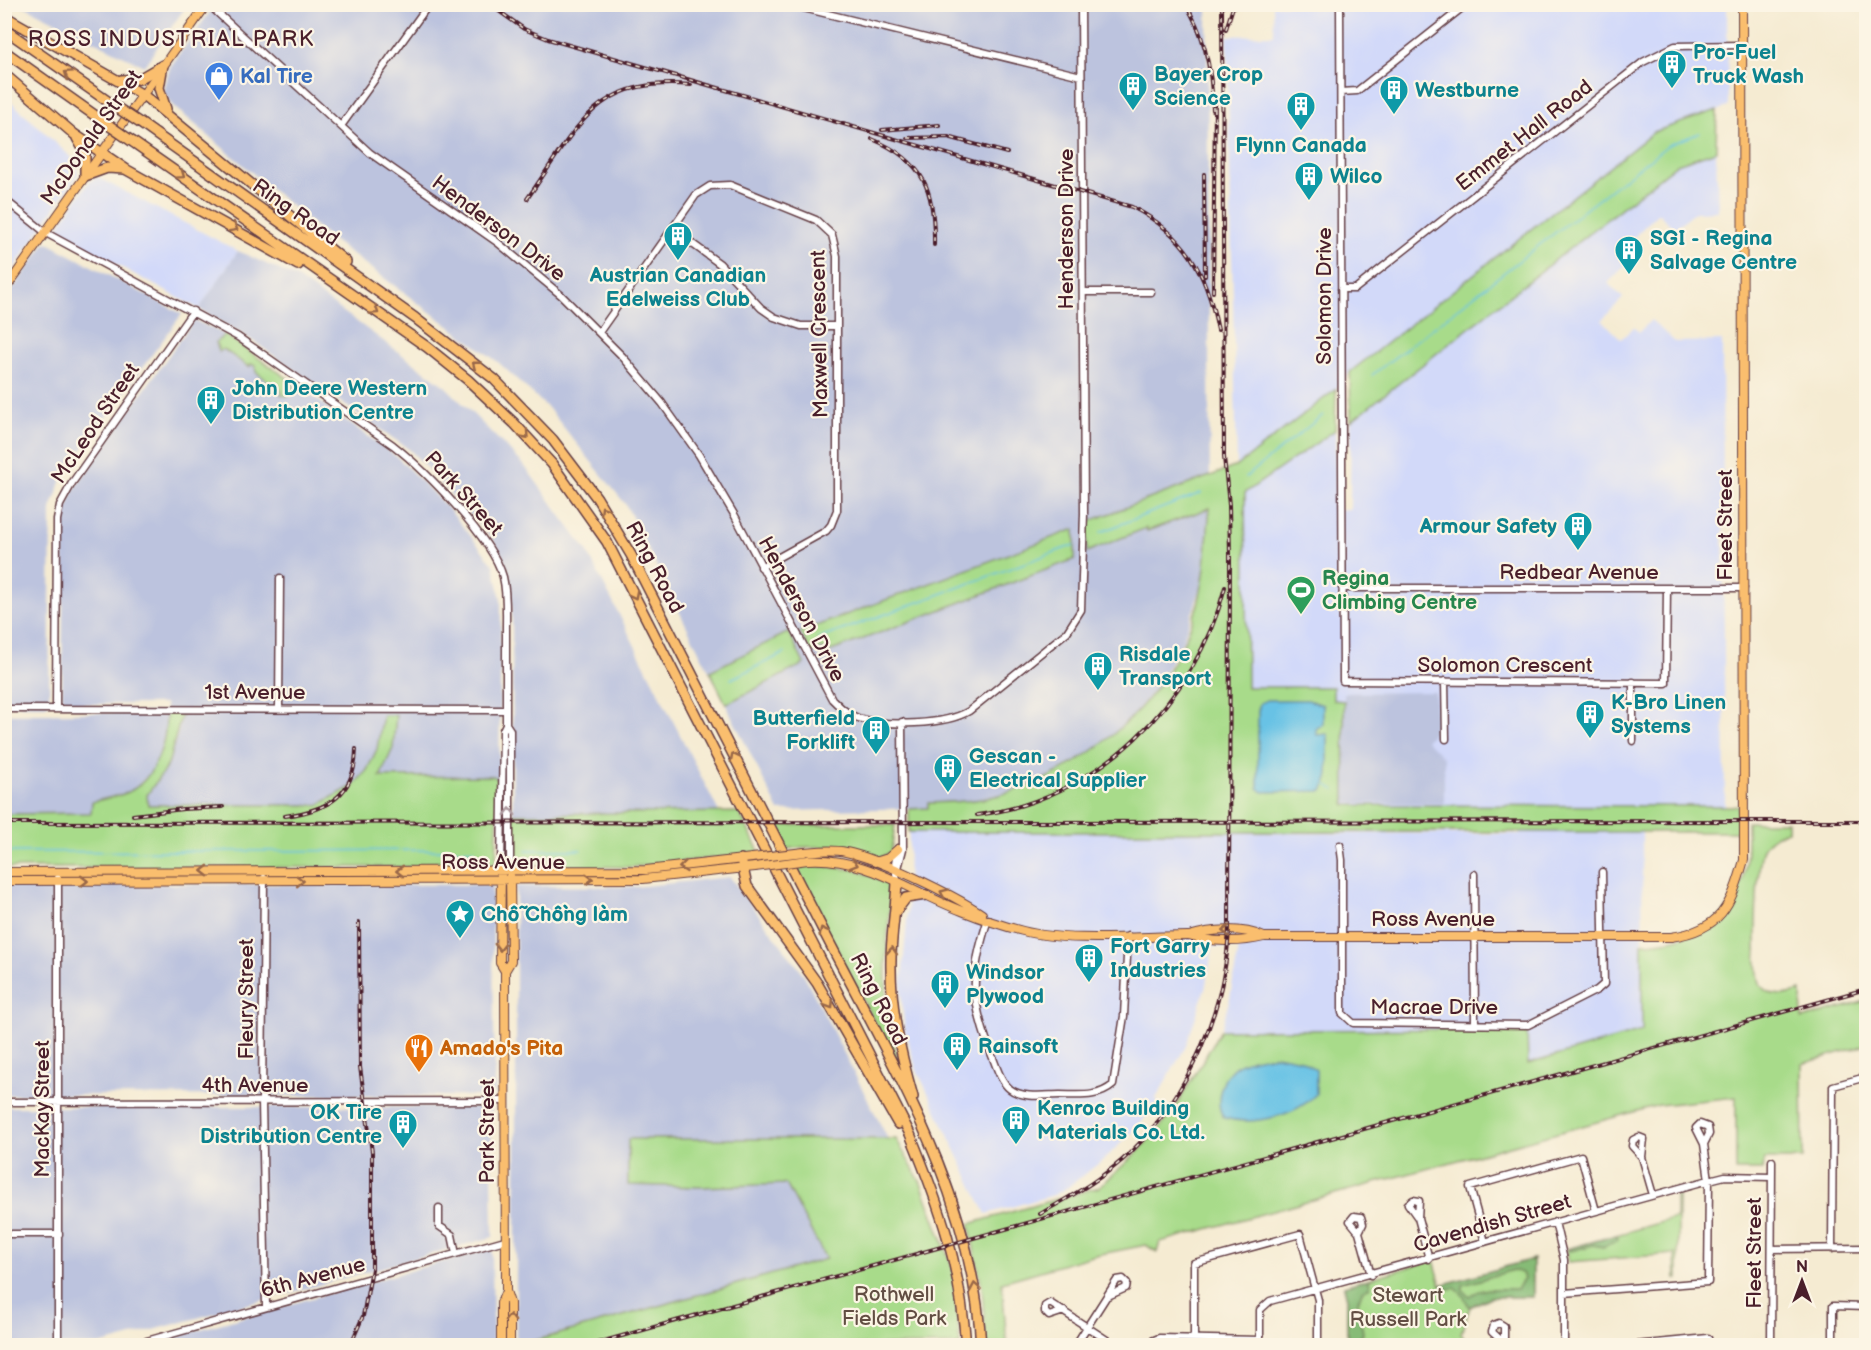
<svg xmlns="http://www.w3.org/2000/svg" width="1871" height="1350" font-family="'Balsamiq Sans',sans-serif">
<rect width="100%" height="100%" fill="#fcf5e5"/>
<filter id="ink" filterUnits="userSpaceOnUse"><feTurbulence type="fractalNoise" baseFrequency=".0167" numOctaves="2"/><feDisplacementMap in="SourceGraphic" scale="12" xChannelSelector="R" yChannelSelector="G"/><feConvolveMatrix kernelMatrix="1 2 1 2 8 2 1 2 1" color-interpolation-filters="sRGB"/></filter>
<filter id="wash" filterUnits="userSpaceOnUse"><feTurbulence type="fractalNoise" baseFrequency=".008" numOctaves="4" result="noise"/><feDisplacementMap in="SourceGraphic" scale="24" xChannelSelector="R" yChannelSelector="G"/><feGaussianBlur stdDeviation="1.35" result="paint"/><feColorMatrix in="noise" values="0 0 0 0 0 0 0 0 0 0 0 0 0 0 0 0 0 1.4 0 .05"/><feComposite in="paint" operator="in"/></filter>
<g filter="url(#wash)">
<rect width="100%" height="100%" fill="#f5ebd2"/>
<!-- built -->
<path fill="#d2d9f9" d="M1273,5H1727L1728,107L1654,132L1350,372L1336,389L1237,466L1227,36L1274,35Z
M5,96L75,161L78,174L5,281Z
M1716,151L1718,211L1695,212L1674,228L1658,213L1632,239L1641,249L1608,283L1623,298L1602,320L1621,339L1634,327L1639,332L1651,320L1675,342L1722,341L1725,806L1345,805L1344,701H1333L1332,687H1247L1245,493L1335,430L1336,510L1350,509L1351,421L1677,164Z
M97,177L238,251L199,309L58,233V227L89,182Z
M1521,831H1642L1643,1031L1528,1064L1527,1029L1221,1030L1230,998L1239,948L1213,947L1205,989L1186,1046L1155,1100L1158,1101L1136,1129L1102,1161L1068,1187L1054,1195L986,1214L916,1068L905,1032L901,992L908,908L909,832L1520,834Z"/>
<!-- industrial -->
<path fill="#bcc3de" d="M22,5L187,4V5L144,66Z
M215,5H1207L1210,507L1203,582L1183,640L1157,686L1130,719L1094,751L1057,773L1011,792L970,801L929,803L928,808L779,811L626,505L549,409L498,362L327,236L172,105L163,92L170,67Z
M46,242L182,314L64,474L51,509L49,705H5V300Z
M238,251L297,278L445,386L523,464L587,551L719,812L513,814L512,599L508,571L493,540L410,450L250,339L199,309Z
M194,320L228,336L397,457L447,507L494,565L501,599L499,781L494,776L380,777L393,748L383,716L377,749L367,770L353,786L318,805H147V795L168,765L178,733L182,713H166V730L154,769L132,791L92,802V813L5,814L4,714L166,712L165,704H62L64,517L74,489Z
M1435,692L1436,730L1426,740L1444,758V803H1345L1344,693Z
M730,877L804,975L888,1139H629V1185L699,1187L786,1184L827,1259L516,1345V886L636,887Z
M5,884L492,885L495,1092L491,1096L5,1095Z
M4,1107H491L493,1237L99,1345H5Z
M492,1248L493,1345H144Z"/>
<!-- green -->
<path fill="#a8db8a" stroke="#797d5a" stroke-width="1.5" d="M1717,110L1716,151L1677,164L1351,421L1350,372L1654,132Z
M225,335L293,382V392L288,396L281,395L282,391L256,372L255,366L251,364L249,367L223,349L219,352L216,342Z
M1336,389L1335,430L1245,493L1247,687H1333V700L1344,701L1345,805L1738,806V832H909V809L928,808V803C948,802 968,802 987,798C1092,776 1185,687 1203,581C1207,557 1207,532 1210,508L1147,531L1146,528L1087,552V522L1237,466Z
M1075,529V559L826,653L823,648L811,653L800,632Z
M789,632L804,664L726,704L710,671Z
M166,713H182L168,765L147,795L148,805H318L353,786L367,770L377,749L383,715H396L393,748L380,777L494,776L499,781L496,861L490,867L5,868L4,814L91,813L92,802C104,798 121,797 132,790C157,775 167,740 166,713Z
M739,812L760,853L631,867L519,866L513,859V814Z
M1747,822H1788V830C1778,834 1769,838 1763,849C1756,864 1752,975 1762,987C1772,999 1789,995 1801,991L1802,1019L1866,1001V1045L1802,1064L1803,1159H1765L1762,1170H1736V1097L1659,1105L1160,1242L1157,1252L1146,1245L1096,1255L1002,1282L1007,1345H986L982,1288L969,1224L1099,1187L1139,1151L1172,1113L1221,1030L1527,1029L1528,1064L1642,1031V943C1691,942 1735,921 1745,869C1748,854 1747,837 1747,822Z
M775,825H895L891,852L878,859C847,847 820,844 786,849Z
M810,865L857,870L892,885C886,944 879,1006 900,1064H896L794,867Z
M628,1139H896L921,1183L953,1269L960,1345L516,1346L826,1259L786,1184L699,1187L628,1185Z
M1676,1193H1678V1279H1676L1675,1254L1568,1262L1567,1249L1676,1218Z
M1533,1259V1297H1490L1470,1307L1461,1333L1468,1345H1347V1298L1344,1286L1434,1260L1441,1285Z"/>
<!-- forest -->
<path fill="#86bb76" stroke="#686d50" stroke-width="1.5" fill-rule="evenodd" d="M1617,1235L1618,1240L1603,1247L1593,1245L1571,1251L1567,1249Z
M1533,1259V1297H1490L1469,1307L1463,1295L1455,1288L1447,1289L1441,1285ZM1513,1270L1522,1273L1524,1279L1517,1289C1500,1289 1483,1286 1470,1296L1463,1290V1285Z
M1369,1279L1370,1287L1362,1291L1356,1308L1360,1311L1363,1334L1353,1345H1347V1298L1344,1286Z"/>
<!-- water -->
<path fill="#67c2e5" stroke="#587088" stroke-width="1.5" d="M1267,700H1308L1323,705V724L1316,729L1317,735L1328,734V779L1323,791L1263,792L1258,788V711L1260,703Z
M1276,1055L1301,1060L1316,1070V1094C1296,1116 1253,1126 1224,1118C1213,1102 1222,1074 1239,1064C1250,1058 1263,1057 1276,1055Z"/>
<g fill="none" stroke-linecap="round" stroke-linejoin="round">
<!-- stream -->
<path stroke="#67c2e5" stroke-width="1.5" d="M1372,375L1668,145L1700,133
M1246,477L1323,415
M1101,532L1201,493
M818,639L1074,545
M731,679L785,653
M1326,784L1335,790
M526,850H581
M4,852L475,850"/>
</g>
</g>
<g filter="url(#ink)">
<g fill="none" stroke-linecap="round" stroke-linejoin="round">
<!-- minor casing -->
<g stroke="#643e44" stroke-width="9">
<path id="minor" d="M208,4L370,153L497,242L561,295L622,356L662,403L699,455L735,516L832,699C840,707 848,715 858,718C885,727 946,725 969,711L1067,632L1081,610L1084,513L1081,4
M787,4L1081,76
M1340,4L1343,681L1666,683L1667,588
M1341,92L1357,91L1467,4
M341,126L429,4
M4,199L46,233L238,337L393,445C425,470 493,539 503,577C507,593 506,612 506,628C506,660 506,692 506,724L503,730L501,871
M672,229L720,264L761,308L774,317L801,326H837
M1341,289H1355L1643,62L1675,46L1742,45
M1083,292H1151
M600,331L696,195L710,186L730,185L816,220L832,235L837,256V510L831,525L826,531L761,567
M1342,588H1744
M1445,681L1446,739
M1633,682V741
M279,708L280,578
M4,709L506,710
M56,709L57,520L60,505L72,483L193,311
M506,724L510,730V871
M1340,845L1342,860V1013L1353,1023L1528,1025L1597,990L1604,984L1602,872
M897,872L903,849L902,722
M1474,874L1475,1024
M58,878V1346
M264,878L262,1102L266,1306
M897,882L895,864L898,848
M988,919C970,976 970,997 991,1053C996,1065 1000,1081 1010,1089C1023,1099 1046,1095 1060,1095C1079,1095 1098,1098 1113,1085L1124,1016L1128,936
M4,1102L505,1101
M1642,1157L1644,1139L1639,1137L1633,1140L1632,1146L1642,1157L1653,1195
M439,1208V1226L452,1235L456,1254
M1418,1218L1419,1201L1413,1200L1408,1204L1418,1218L1429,1259
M1555,1222L1564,1260V1346
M1359,1232L1363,1224L1361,1217L1354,1216L1350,1221L1359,1232L1371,1275
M4,1234H59
M1485,1242L1470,1187L1581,1156L1596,1211
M1772,1249L1866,1248
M1832,1249L1833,1086L1866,1077
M1564,1293L1708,1282L1709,1180L1704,1144L1696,1128L1700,1124L1708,1127L1709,1134L1704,1144
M1064,1311L1049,1316L1045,1312V1306L1050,1303L1087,1327L1117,1280L1123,1279L1127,1283L1126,1288L1108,1296
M1194,1340V1263L1300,1234L1318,1300V1346
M1503,1342L1492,1332L1494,1325L1499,1323L1504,1326V1346
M129,1346L505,1240
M1075,1346L1087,1327L1116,1346
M1150,1346L1152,1341L1159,1338L1260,1340
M1260,1346V1310L1270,1301L1709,1180L1725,1176L1771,1177
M1625,1346L1708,1338V1346
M1771,1346L1772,1161
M1833,1346V1306L1866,1307"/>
</g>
<!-- major casing -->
<g stroke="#643e44" stroke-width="10">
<path id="major" d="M4,291L207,4
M804,852C818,851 832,849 846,852C880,859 952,894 982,914
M808,860C865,856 911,892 962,911C982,919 1003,926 1023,931C1068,943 1141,936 1188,936C1211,942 1240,943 1264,937H1671C1721,930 1731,906 1744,860L1742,4
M875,862L888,858L898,849
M4,872L646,870L752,858
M501,875L500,963L505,971L506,1291L501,1303V1346
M4,881L643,879L755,867
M1189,936C1212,929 1242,927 1264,937
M505,971L511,961L510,875
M506,1291L510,1303V1346"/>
</g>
<!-- highway casing -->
<g stroke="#643e44" stroke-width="12">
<path id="highway" d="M4,16L143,95L346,262
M4,29L116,107
M4,51L107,124
M163,65L159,88L166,109
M4,74L74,134L127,170L298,265
M121,80L139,79L163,65
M143,125L415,318L494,379L553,440L597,498L631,555C695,680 759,805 823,930C891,1063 973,1193 981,1346
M77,138L85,152V176L107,168L124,169
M133,142L427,347L468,380L514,423L552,464L607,542L910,1134C941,1209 960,1264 966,1346
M741,859L747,886L817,983L898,1124
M897,882C896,908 891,934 891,960C890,1008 900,1051 913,1097
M897,910L906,898L926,895"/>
</g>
<!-- minor -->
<use href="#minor" stroke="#fff" stroke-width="6"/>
<!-- major -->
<use href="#major" stroke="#fabe6e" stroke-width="8"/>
<!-- highway -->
<use href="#highway" stroke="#fabe6e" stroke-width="9"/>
<!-- rail casing -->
<g stroke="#4a1f2b" stroke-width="4">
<path id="rail" d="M489,4L524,29L548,39L1132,207C1186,235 1206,271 1218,330
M1185,4C1206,35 1212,73 1213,110
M1226,29L1234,4
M882,130L939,125
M907,138L948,137L1007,153
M872,139C925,161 935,191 934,245
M1204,174L1205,276
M527,199C577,129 593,76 691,85
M1213,292L1215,103
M133,815L183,809L223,807
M977,815C1097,800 1196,702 1225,587
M285,816C328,810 355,796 356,749
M4,823L1866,821
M1040,1214C1071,1196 1104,1178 1130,1153C1189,1095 1226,1009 1229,927L1230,555L1229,505L1224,457L1222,4
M350,1346L363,1316L372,1269V1152L360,1067L359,922
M586,1346L1866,989"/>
</g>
<!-- rail -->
<use href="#rail" stroke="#fcf5e5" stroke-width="1.5" stroke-dasharray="4.5" stroke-linecap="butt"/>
<!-- major-bridge casing -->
<g stroke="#643e44" stroke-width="10" stroke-linecap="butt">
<path id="major-bridge" d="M752,858L804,852
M755,867L808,860"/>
</g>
<!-- highway-bridge casing -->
<g stroke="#643e44" stroke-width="12" stroke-linecap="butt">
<path id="highway-bridge" d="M116,107L143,125
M107,124L133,142"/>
</g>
<!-- major-bridge -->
<use href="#major-bridge" stroke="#fabe6e" stroke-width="8"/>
<!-- highway-bridge -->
<use href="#highway-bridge" stroke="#fabe6e" stroke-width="9"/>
</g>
<!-- one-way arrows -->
<defs><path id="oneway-chevron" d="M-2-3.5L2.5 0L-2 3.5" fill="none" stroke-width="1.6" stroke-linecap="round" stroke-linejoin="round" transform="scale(1.5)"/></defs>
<g stroke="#996749">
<use href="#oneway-chevron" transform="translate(68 74) rotate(-145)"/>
<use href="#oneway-chevron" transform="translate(181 175) rotate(35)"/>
<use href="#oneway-chevron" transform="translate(234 228) rotate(29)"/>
<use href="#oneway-chevron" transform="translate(375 311) rotate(34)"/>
<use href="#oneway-chevron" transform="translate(476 365) rotate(-142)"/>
<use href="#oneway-chevron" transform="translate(525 435) rotate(48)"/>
<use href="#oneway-chevron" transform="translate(604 510) rotate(-121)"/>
<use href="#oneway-chevron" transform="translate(634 595) rotate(63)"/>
<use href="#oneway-chevron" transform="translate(734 757) rotate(-117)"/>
<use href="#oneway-chevron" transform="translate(854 864) rotate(16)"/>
<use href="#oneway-chevron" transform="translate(683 867) rotate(174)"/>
<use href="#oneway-chevron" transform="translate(205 871) rotate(180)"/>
<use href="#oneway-chevron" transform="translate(400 871) rotate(-180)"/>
<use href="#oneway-chevron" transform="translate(589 879)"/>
<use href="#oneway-chevron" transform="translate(84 881)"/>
<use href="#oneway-chevron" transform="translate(300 881) rotate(-1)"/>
<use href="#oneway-chevron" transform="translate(944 893) rotate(-156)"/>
<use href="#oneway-chevron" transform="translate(823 931) rotate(-117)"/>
<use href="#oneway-chevron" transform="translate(1226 931) rotate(180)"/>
<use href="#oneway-chevron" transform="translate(500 947) rotate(90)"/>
<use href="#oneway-chevron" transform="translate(892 951) rotate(-86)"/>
<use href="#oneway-chevron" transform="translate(830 1005) rotate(58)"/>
<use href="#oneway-chevron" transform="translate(975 1287) rotate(-100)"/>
<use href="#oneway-chevron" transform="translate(510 1318) rotate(-90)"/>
</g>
<use stroke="#ae9aa0" href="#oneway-chevron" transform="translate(510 812) rotate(-90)"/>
</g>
<!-- icons -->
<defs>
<g id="building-pin" transform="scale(1.5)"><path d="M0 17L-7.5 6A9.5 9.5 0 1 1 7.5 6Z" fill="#0f9aa8" stroke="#fcf5e5"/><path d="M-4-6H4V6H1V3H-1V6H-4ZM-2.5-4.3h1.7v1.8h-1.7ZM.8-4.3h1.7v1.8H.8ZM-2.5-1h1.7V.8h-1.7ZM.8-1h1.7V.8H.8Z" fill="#fff"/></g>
<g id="shop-pin" transform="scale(1.5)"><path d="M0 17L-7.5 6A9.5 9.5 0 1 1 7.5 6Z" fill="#3f7fe0" stroke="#fcf5e5"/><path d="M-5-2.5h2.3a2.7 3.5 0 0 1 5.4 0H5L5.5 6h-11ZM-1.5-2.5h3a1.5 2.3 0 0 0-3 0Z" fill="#fff"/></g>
<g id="stadium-pin" transform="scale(1.5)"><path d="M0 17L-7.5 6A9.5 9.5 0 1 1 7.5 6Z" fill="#2e9e5b" stroke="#fcf5e5"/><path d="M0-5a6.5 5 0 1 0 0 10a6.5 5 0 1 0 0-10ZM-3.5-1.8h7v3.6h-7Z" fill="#fff"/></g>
<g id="sight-pin" transform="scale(1.5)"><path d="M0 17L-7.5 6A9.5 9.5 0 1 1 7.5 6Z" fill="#0f9aa8" stroke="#fcf5e5"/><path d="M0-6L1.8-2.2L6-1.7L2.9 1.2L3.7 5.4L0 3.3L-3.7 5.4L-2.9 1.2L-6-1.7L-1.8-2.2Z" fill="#fff"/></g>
<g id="restaurant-pin" transform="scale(1.5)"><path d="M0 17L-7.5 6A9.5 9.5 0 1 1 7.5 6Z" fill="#e8710a" stroke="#fcf5e5"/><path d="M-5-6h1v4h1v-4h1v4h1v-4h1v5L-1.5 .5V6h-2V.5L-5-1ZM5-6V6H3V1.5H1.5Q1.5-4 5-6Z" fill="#fff"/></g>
</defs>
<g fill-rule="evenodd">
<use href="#building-pin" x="1672" y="64"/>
<use href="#shop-pin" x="219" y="76"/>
<use href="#building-pin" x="1133" y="86"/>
<use href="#building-pin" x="1394" y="90"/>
<use href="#building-pin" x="1301" y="106"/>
<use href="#building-pin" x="1309" y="176"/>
<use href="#building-pin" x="678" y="236"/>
<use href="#building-pin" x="1629" y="250"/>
<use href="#building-pin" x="211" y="400"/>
<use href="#building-pin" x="1578" y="526"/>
<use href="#stadium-pin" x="1301" y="590"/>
<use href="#building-pin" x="1098" y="666"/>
<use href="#building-pin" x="1590" y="714"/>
<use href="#building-pin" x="876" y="730"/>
<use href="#building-pin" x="948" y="768"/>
<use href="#sight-pin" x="460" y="914"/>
<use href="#building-pin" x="1089" y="958"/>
<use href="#building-pin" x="945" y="984"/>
<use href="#building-pin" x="957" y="1046"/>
<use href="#restaurant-pin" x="419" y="1048"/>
<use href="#building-pin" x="1016" y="1120"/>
<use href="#building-pin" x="403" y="1124"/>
</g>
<g text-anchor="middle" stroke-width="4.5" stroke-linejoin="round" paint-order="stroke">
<!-- culture labels -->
<g font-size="21" font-weight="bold" fill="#0d838f" stroke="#fcf5e5" text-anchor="start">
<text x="1693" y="59">Pro-Fuel<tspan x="1693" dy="24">Truck Wash</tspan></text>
<text x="1154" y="81">Bayer Crop<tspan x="1154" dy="24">Science</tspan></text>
<text x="1415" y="97">Westburne</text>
<text x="1301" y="152" text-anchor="middle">Flynn Canada</text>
<text x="1330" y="183">Wilco</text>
<text x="1650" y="245">SGI - Regina<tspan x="1650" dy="24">Salvage Centre</tspan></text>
<text x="678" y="282" text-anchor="middle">Austrian Canadian<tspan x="678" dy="24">Edelweiss Club</tspan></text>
<text x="232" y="395">John Deere Western<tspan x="232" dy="24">Distribution Centre</tspan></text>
<text x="1557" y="533" text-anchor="end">Armour Safety</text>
<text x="1119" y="661">Risdale<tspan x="1119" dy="24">Transport</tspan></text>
<text x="1611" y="709">K-Bro Linen<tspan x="1611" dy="24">Systems</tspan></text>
<text x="855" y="725" text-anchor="end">Butterfield<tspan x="855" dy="24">Forklift</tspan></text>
<text x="969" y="763">Gescan -<tspan x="969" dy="24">Electrical Supplier</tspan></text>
<text x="481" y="921">Chỗ Chồng làm</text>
<text x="1110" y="953">Fort Garry<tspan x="1110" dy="24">Industries</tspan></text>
<text x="966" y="979">Windsor<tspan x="966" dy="24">Plywood</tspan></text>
<text x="978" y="1053">Rainsoft</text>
<text x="1037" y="1115">Kenroc Building<tspan x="1037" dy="24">Materials Co. Ltd.</tspan></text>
<text x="382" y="1119" text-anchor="end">OK Tire<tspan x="382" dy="24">Distribution Centre</tspan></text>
</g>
<!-- shop labels -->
<g font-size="21" font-weight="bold" fill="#366cbe" stroke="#fcf5e5" text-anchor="start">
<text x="240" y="83">Kal Tire</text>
</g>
<!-- street labels -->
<g font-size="21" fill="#4a1f2b" stroke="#fcf5e5">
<text transform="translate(1524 135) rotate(-38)" y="7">Emmet Hall Road</text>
<text transform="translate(91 137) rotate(-55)" y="7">McDonald Street</text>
<text transform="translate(296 212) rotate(35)" y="7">Ring Road</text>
<text transform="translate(499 228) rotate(37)" y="7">Henderson Drive</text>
<text transform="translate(1066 229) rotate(-90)" y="7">Henderson Drive</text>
<text transform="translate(1324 296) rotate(-90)" y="7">Solomon Drive</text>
<text transform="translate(819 334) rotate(-91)" y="7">Maxwell Crescent</text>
<text transform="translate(95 423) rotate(-56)" y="7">McLeod Street</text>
<text transform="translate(464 493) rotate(48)" y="7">Park Street</text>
<text transform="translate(1725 525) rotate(-90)" y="7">Fleet Street</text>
<text transform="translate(655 567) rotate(62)" y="7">Ring Road</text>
<text x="1579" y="579">Redbear Avenue</text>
<text transform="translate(802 609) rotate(62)" y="7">Henderson Drive</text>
<text x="1505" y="672">Solomon Crescent</text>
<text x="255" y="699">1st Avenue</text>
<text x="503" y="869">Ross Avenue</text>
<text x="1433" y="926">Ross Avenue</text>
<text transform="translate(246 999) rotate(-90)" y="7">Fleury Street</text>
<text transform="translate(879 999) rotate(63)" y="7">Ring Road</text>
<text x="1434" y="1014">Macrae Drive</text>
<text x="255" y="1092">4th Avenue</text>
<text transform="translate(42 1109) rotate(-90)" y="7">MacKay Street</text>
<text transform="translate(487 1131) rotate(-90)" y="7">Park Street</text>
<text transform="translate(1492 1223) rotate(-16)" y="7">Cavendish Street</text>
<text transform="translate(1754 1253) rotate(-90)" y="7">Fleet Street</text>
<text transform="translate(313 1277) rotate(-15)" y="7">6th Avenue</text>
</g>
<!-- leisure labels -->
<g font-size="21" font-weight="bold" fill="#27864d" stroke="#fcf5e5" text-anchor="start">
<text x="1322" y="585">Regina<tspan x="1322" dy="24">Climbing Centre</tspan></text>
</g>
<!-- food labels -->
<g font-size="21" font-weight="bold" fill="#c56008" stroke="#fcf5e5" text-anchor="start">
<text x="440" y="1055">Amado's Pita</text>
</g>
<!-- park labels -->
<g font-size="21" fill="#624e43" stroke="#fcf5e5">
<text x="894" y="1301">Rothwell<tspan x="894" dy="24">Fields Park</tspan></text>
<text x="1408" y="1302">Stewart<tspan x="1408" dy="24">Russell Park</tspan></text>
</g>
<!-- neighbourhood labels -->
<g font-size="22" letter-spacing="1.5" fill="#4a1f2b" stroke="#fcf5e5">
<text x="171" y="46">ROSS INDUSTRIAL PARK</text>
</g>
</g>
<!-- margin -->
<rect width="1871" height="1350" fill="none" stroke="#fcf5e5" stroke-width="24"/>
<!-- north arrow -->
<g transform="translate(1802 1281)" stroke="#fcf5e5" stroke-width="4.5" paint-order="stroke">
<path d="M0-4.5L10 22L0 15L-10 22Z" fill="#4a1f2b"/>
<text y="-9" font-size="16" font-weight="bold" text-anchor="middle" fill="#4a1f2b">N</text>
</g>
</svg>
